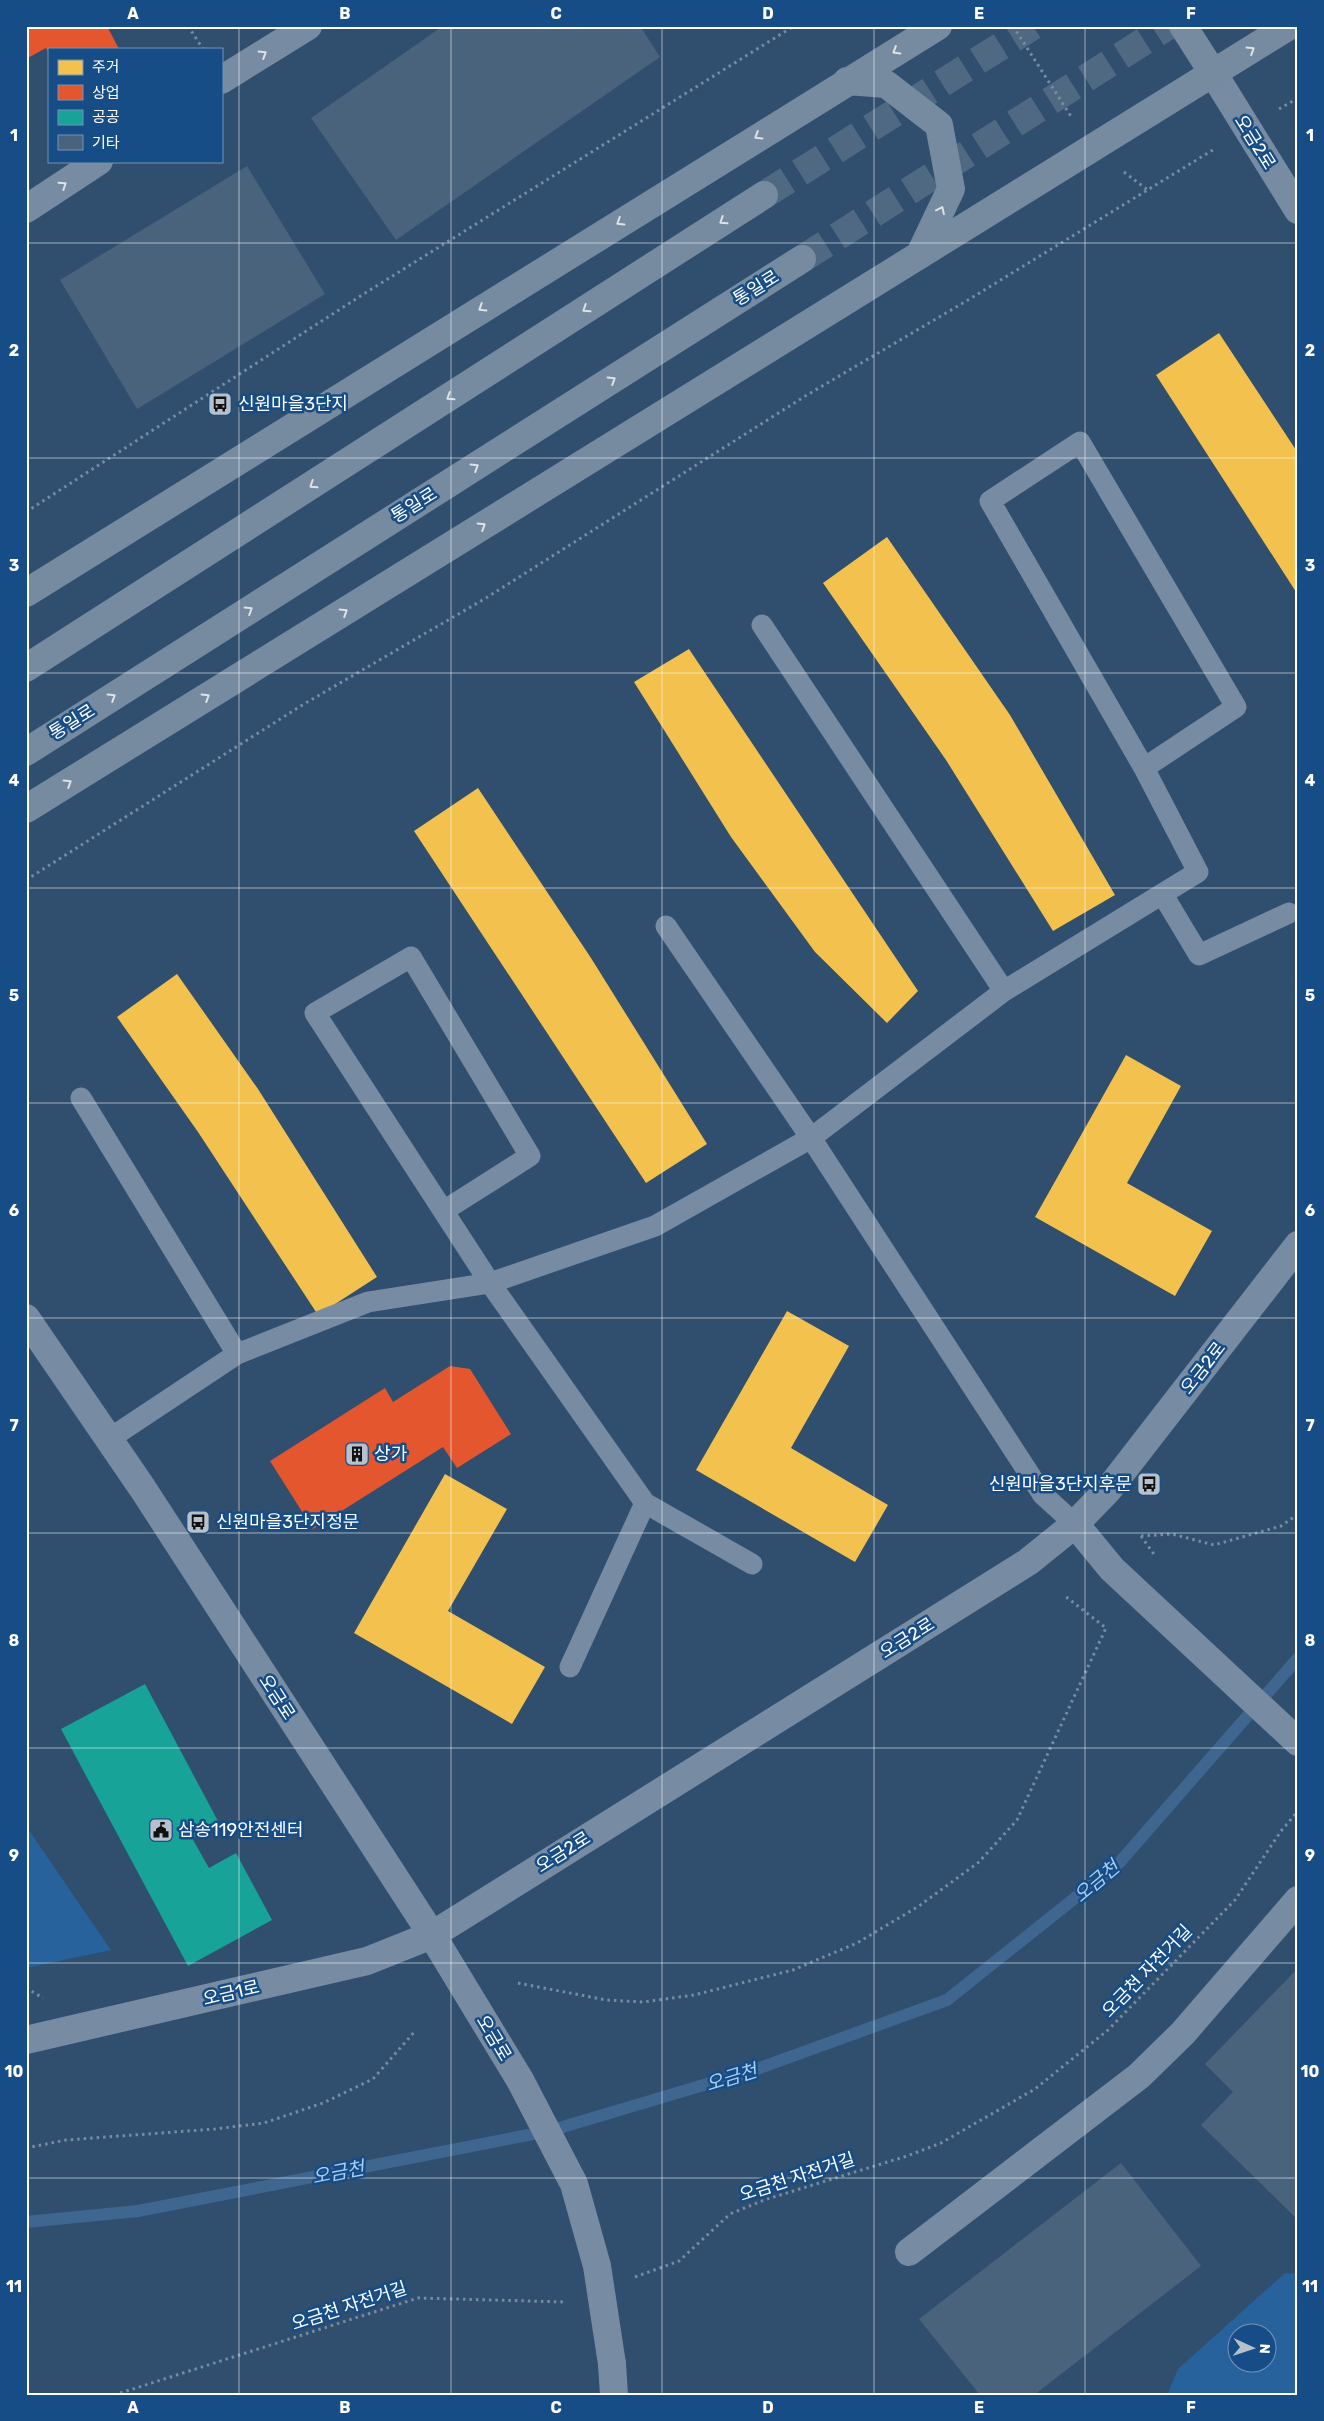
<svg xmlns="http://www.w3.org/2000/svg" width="1324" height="2421" font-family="Rubik,'Noto Sans KR',sans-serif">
<rect width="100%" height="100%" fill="#304e6d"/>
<!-- green -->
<path fill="#27629d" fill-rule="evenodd" d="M26,1826L111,1950L26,1968Z
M1285,2273L1298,2274V2395H1167L1178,2369ZM1236,2334H1266V2364H1236Z"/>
<!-- homes -->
<path fill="#f2c14e" d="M1219,333L1298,453V595L1156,375Z
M887,537L1010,715L1115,895L1053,931L946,760L823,583Z
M689,649L918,991L887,1023L815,952L731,837L634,682Z
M478,788L591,958L707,1144L646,1183L414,831Z
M177,974L258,1089L377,1277L318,1315L198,1132L117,1017Z
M1126,1055L1181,1086L1127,1183L1212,1231L1175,1296L1035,1217Z
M787,1311L849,1346L791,1448L888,1505L855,1562L696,1470Z
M445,1474L507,1509L448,1611L545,1667L512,1724L354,1633Z"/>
<!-- shops -->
<path fill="#e4572e" d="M26,26H107L119,49H49V53L46,48L26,59Z
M450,1366L470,1369L511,1434L457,1468L443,1447L313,1529L270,1461L385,1388L393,1402Z"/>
<!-- public -->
<path fill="#17a398" d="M145,1684L219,1823L192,1838L209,1868L236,1853L272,1920L188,1966L61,1729Z"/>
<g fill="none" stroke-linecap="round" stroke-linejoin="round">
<!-- stream -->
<path stroke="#3e668f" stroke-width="12" d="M26,2222L138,2211L549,2131L754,2070L947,2000L1119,1863L1298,1658"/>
</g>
<!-- building -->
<path fill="#4a637c" d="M443,26H640L660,57L396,240L311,118Z
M247,166L325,294L137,409L60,280Z
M1298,1968V2220L1201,2125L1233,2092L1205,2064Z
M1121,2163L1201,2266L1034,2395H980L919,2319Z"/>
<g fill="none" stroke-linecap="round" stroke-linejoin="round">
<!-- primary-tunnel -->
<path stroke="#4f6983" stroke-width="28" stroke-dasharray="28 14" stroke-linecap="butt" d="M764,195L1033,26
M802,259L1168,26"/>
<!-- path -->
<path stroke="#778ca3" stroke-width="3" stroke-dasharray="2.5 4" stroke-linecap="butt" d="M188,26L203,49
M1013,26L1072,118
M1279,109L1298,98
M1124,172L1149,191
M26,512L362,295L794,26
M26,880L304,704L486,598L807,395L968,300L1216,148
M1141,1536L1156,1557
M1141,1536L1172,1534L1214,1545L1281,1526L1298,1514
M518,1983L606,2000L643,2002L694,1995L793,1970L857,1943L919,1906L979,1862L1017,1820L1106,1628L1065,1596
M26,1988L43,1998
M26,2148L66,2140L215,2129L264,2123L323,2103L373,2079L416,2030
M635,2277L679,2261L730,2214L764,2200L907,2156L941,2143L1035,2089L1108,2030L1235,1900L1281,1831L1298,1811
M114,2395L418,2298L566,2302"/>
<!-- service -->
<path stroke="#778ca3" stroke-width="21" d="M762,625L1004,991
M1163,895L1199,955L1289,913
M666,926L811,1138L1043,1495L1075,1524
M81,1098L237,1354
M445,1210L530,1156L411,957L315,1013L490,1283L645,1503L752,1564
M109,1439L237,1354L368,1302L490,1283L655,1226L811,1138L1004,991L1198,872L1144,768L990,501L1080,442L1236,707L1144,768
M570,1667L645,1503"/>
<!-- minor -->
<path stroke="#778ca3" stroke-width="28" d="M221,80L308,26
M26,209L99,161
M1075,1524L1112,1569L1298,1742
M26,2040L367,1961L432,1935
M909,2252L1139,2076L1183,2033L1298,1900"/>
<!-- tertiary -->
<path stroke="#778ca3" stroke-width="28" d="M1213,73L1298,210
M26,1318L143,1489L432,1935L520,2080
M432,1935L1028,1562L1075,1524L1108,1490L1298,1245
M612,2364L614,2395"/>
<!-- primary -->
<path stroke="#768aa0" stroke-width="28" d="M1183,26L1213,73
M847,81L886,84L939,125L951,189L920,254
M26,593L938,26
M26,668L764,195
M26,752L802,259
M26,809L1289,26"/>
<!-- tertiary-bridge -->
<path stroke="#778ca3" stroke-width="28" d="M520,2080L574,2184L597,2266L612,2364"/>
</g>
<!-- one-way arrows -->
<defs><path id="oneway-chevron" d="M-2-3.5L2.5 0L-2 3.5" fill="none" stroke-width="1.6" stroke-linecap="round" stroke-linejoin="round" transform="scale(1.25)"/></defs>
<g stroke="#dde2e7">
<use href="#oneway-chevron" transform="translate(1251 50) rotate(-32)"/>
<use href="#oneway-chevron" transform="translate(896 51) rotate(149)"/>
<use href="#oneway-chevron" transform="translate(758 136) rotate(148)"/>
<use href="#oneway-chevron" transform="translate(941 210) rotate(-65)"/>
<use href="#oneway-chevron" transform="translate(723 221) rotate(147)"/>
<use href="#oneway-chevron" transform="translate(620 222) rotate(148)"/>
<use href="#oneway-chevron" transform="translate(482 308) rotate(148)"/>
<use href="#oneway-chevron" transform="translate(586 309) rotate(147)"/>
<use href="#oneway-chevron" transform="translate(612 380) rotate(-32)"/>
<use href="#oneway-chevron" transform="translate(450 397) rotate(147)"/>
<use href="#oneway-chevron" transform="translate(475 467) rotate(-32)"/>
<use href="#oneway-chevron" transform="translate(313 485) rotate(147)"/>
<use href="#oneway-chevron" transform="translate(482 526) rotate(-32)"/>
<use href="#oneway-chevron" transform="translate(249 610) rotate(-32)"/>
<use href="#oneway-chevron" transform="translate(344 612) rotate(-32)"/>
<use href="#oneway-chevron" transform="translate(112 697) rotate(-32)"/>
<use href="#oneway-chevron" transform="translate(206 697) rotate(-32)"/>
<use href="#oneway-chevron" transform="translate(68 783) rotate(-32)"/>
</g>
<g stroke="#dde2e8">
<use href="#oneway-chevron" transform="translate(263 54) rotate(-32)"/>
<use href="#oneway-chevron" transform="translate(63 185) rotate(-34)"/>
</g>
<!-- grid -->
<path fill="none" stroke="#fff" stroke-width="1" stroke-opacity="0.55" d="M239,26V2395M451,26V2395M662,26V2395M874,26V2395M1085,26V2395M26,243H1298M26,458H1298M26,673H1298M26,888H1298M26,1103H1298M26,1318H1298M26,1533H1298M26,1748H1298M26,1963H1298M26,2178H1298"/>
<!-- icons -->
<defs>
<g id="bus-square" transform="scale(1.25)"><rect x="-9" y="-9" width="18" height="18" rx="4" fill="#b7c1cc" stroke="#174d86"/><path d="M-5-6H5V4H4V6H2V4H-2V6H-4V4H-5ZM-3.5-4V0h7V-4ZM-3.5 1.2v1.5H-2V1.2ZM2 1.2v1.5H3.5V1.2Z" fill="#111"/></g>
<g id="building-square" transform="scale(1.25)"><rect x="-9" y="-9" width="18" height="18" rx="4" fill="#b7c1cc" stroke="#174d86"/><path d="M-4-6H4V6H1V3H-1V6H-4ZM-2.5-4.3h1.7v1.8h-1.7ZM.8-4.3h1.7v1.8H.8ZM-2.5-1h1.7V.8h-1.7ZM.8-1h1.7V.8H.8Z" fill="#111"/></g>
<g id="civic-square" transform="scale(1.25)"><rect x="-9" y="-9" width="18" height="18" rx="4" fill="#b7c1cc" stroke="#174d86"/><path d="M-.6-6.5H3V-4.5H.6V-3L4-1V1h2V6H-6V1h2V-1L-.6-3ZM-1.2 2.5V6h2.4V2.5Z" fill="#111"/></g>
</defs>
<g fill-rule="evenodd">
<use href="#bus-square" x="220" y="404"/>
<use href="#building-square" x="357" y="1454"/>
<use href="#bus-square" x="1149" y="1484"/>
<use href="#bus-square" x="198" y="1522"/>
<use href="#civic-square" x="161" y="1830"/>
</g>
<g text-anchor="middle" stroke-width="5" stroke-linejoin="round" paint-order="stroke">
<!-- street labels -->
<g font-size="18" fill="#fff" stroke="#174d86">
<text transform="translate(1255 142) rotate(58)" y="6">오금2로</text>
<text transform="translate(756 288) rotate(-32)" y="6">통일로</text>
<text transform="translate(414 505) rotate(-32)" y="6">통일로</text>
<text transform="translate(72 722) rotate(-32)" y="6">통일로</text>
<text transform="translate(1203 1368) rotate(-52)" y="6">오금2로</text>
<text transform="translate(907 1638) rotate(-32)" y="6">오금2로</text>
<text transform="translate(277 1697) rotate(57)" y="6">오금로</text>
<text transform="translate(563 1852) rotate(-32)" y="6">오금2로</text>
<text transform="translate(1147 1971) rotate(-46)" y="6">오금천 자전거길</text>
<text transform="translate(231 1993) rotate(-13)" y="6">오금1로</text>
<text transform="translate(494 2038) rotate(59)" y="6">오금로</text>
<text transform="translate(797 2177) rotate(-18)" y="6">오금천 자전거길</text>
<text transform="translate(349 2306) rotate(-18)" y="6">오금천 자전거길</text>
</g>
<!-- poi labels -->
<g font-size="18" fill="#fff" stroke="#174d86" text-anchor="start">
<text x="238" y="410">신원마을3단지</text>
<text x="374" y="1460">상가</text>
<text x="1132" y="1490" text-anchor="end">신원마을3단지후문</text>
<text x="216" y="1528">신원마을3단지정문</text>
<text x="178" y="1836">삼송119안전센터</text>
</g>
<!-- water labels -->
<g font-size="19" font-style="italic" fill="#a8cff5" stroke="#174d86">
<text transform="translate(1096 1881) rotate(-40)" y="7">오금천</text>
<text transform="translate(731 2077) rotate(-17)" y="7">오금천</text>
<text transform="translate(338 2172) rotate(-11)" y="7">오금천</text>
</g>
</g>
<!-- border -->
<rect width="1324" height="2421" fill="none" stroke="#174d86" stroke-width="55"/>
<!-- legend -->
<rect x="48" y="48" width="175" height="115" fill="#174d86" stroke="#7494b6"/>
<rect x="58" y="60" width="25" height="15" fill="#f2c14e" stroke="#7494b6"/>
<text x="92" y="72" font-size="15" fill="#ffffff">주거</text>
<rect x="58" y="85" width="25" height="15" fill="#e4572e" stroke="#7494b6"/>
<text x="92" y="98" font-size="15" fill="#ffffff">상업</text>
<rect x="58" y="110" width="25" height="15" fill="#17a398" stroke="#7494b6"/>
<text x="92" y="122" font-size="15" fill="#ffffff">공공</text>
<rect x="58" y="135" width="25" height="15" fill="#4a637c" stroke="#7494b6"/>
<text x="92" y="148" font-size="15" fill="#ffffff">기타</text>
<!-- north arrow -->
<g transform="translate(1252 2348) rotate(93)"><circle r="24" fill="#174d86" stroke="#7494b6"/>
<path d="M0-4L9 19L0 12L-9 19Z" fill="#b7c1cc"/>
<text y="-8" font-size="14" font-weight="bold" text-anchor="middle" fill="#ffffff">N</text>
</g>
<rect x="28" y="28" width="1268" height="2366" fill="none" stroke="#fff" stroke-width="2"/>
<g font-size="16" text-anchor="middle" font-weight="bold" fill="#fff">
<text x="133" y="19">A</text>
<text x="345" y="19">B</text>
<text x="556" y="19">C</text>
<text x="768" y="19">D</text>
<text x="979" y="19">E</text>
<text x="1191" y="19">F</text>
<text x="14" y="141">1</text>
<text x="1310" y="141">1</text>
<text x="14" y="356">2</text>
<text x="1310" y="356">2</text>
<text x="14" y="571">3</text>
<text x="1310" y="571">3</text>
<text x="14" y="786">4</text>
<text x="1310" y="786">4</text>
<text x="14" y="1001">5</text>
<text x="1310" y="1001">5</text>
<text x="14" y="1216">6</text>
<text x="1310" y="1216">6</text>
<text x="14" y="1431">7</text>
<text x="1310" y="1431">7</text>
<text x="14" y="1646">8</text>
<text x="1310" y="1646">8</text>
<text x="14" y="1861">9</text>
<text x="1310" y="1861">9</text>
<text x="14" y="2077">10</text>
<text x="1310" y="2077">10</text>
<text x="14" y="2292">11</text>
<text x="1310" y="2292">11</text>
<text x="133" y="2413">A</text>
<text x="345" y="2413">B</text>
<text x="556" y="2413">C</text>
<text x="768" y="2413">D</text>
<text x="979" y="2413">E</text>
<text x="1191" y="2413">F</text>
</g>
</svg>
